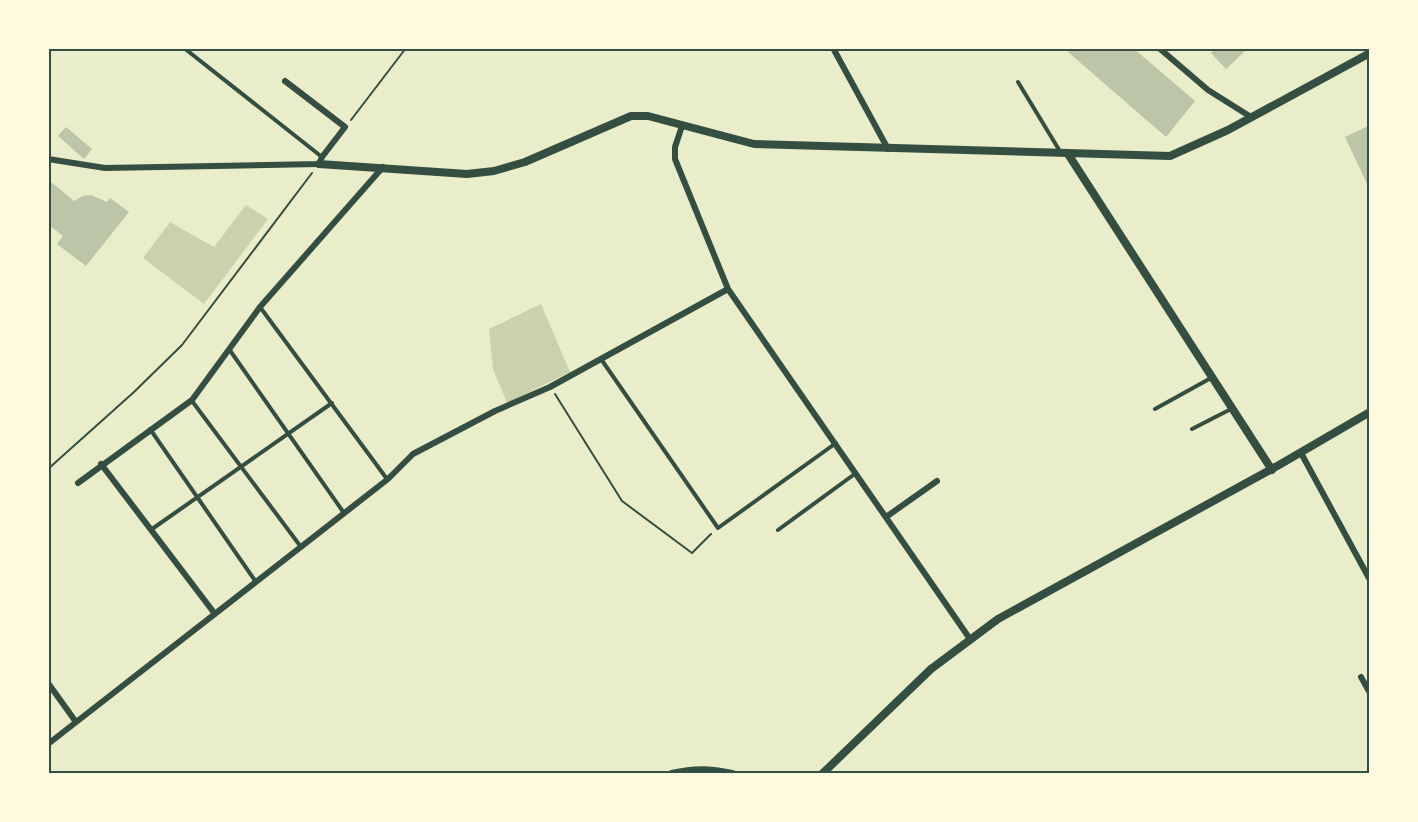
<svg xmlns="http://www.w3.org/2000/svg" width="1418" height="822" font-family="Roboto,sans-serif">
<rect width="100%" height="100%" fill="#e9edc9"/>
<!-- green -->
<path fill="#cad2ad" d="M246,205L268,219L204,304L143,258L170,222L214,247Z
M541,304L570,372L507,403L493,369L489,329Z"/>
<!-- building -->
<path fill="#bcc5a7" d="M1071,48H1133L1195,101L1166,137L1068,52Z
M1216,48H1248L1226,69L1211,53Z
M1370,125V190L1345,137Z
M66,127L92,149L84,159L58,136Z
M51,182L74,201L83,196L91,195L107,202L110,198L129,212L86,266L57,244L63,236L48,224V186Z"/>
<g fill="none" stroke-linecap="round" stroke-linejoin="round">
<!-- path -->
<path stroke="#344e41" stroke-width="2" d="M351,120L406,48
M555,394L622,501L692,553L711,534
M48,469L134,392L182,345L312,173"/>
<!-- service -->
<path stroke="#344e41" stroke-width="4" d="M184,48L322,157
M1018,82L1061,153
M260,307L387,479
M229,349L344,513
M601,359L718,528L836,443
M192,401L301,547
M1155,409L1211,378
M150,429L256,582
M1192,429L1231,409
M152,529L332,403
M778,530L856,473"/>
<!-- minor -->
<path stroke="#344e41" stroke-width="6" d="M833,48L888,149
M1159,48L1208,90L1251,117
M682,126L675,147V159L728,289L970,639
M48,159L105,168L319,164L322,157L345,127L285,81
M1301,453L1370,580
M101,464L215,614
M78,483L192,400L260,307L383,167
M886,517L937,481
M1361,677L1370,693
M48,683L76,722
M48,744L388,479L413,454L495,411L550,387L728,289"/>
<!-- tertiary -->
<path stroke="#344e41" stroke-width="8" d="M1068,154L1272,470
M319,164L467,174L494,171L525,162L631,116H648L754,144L1170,156L1228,130L1370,53
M672,774C693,769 710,769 732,774
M822,774L931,669L998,619L1279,465L1370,412"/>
</g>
<!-- border -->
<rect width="1418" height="822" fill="none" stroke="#fefae0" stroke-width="99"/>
<rect x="50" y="50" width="1318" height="722" fill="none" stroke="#344e41" stroke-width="2"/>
</svg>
